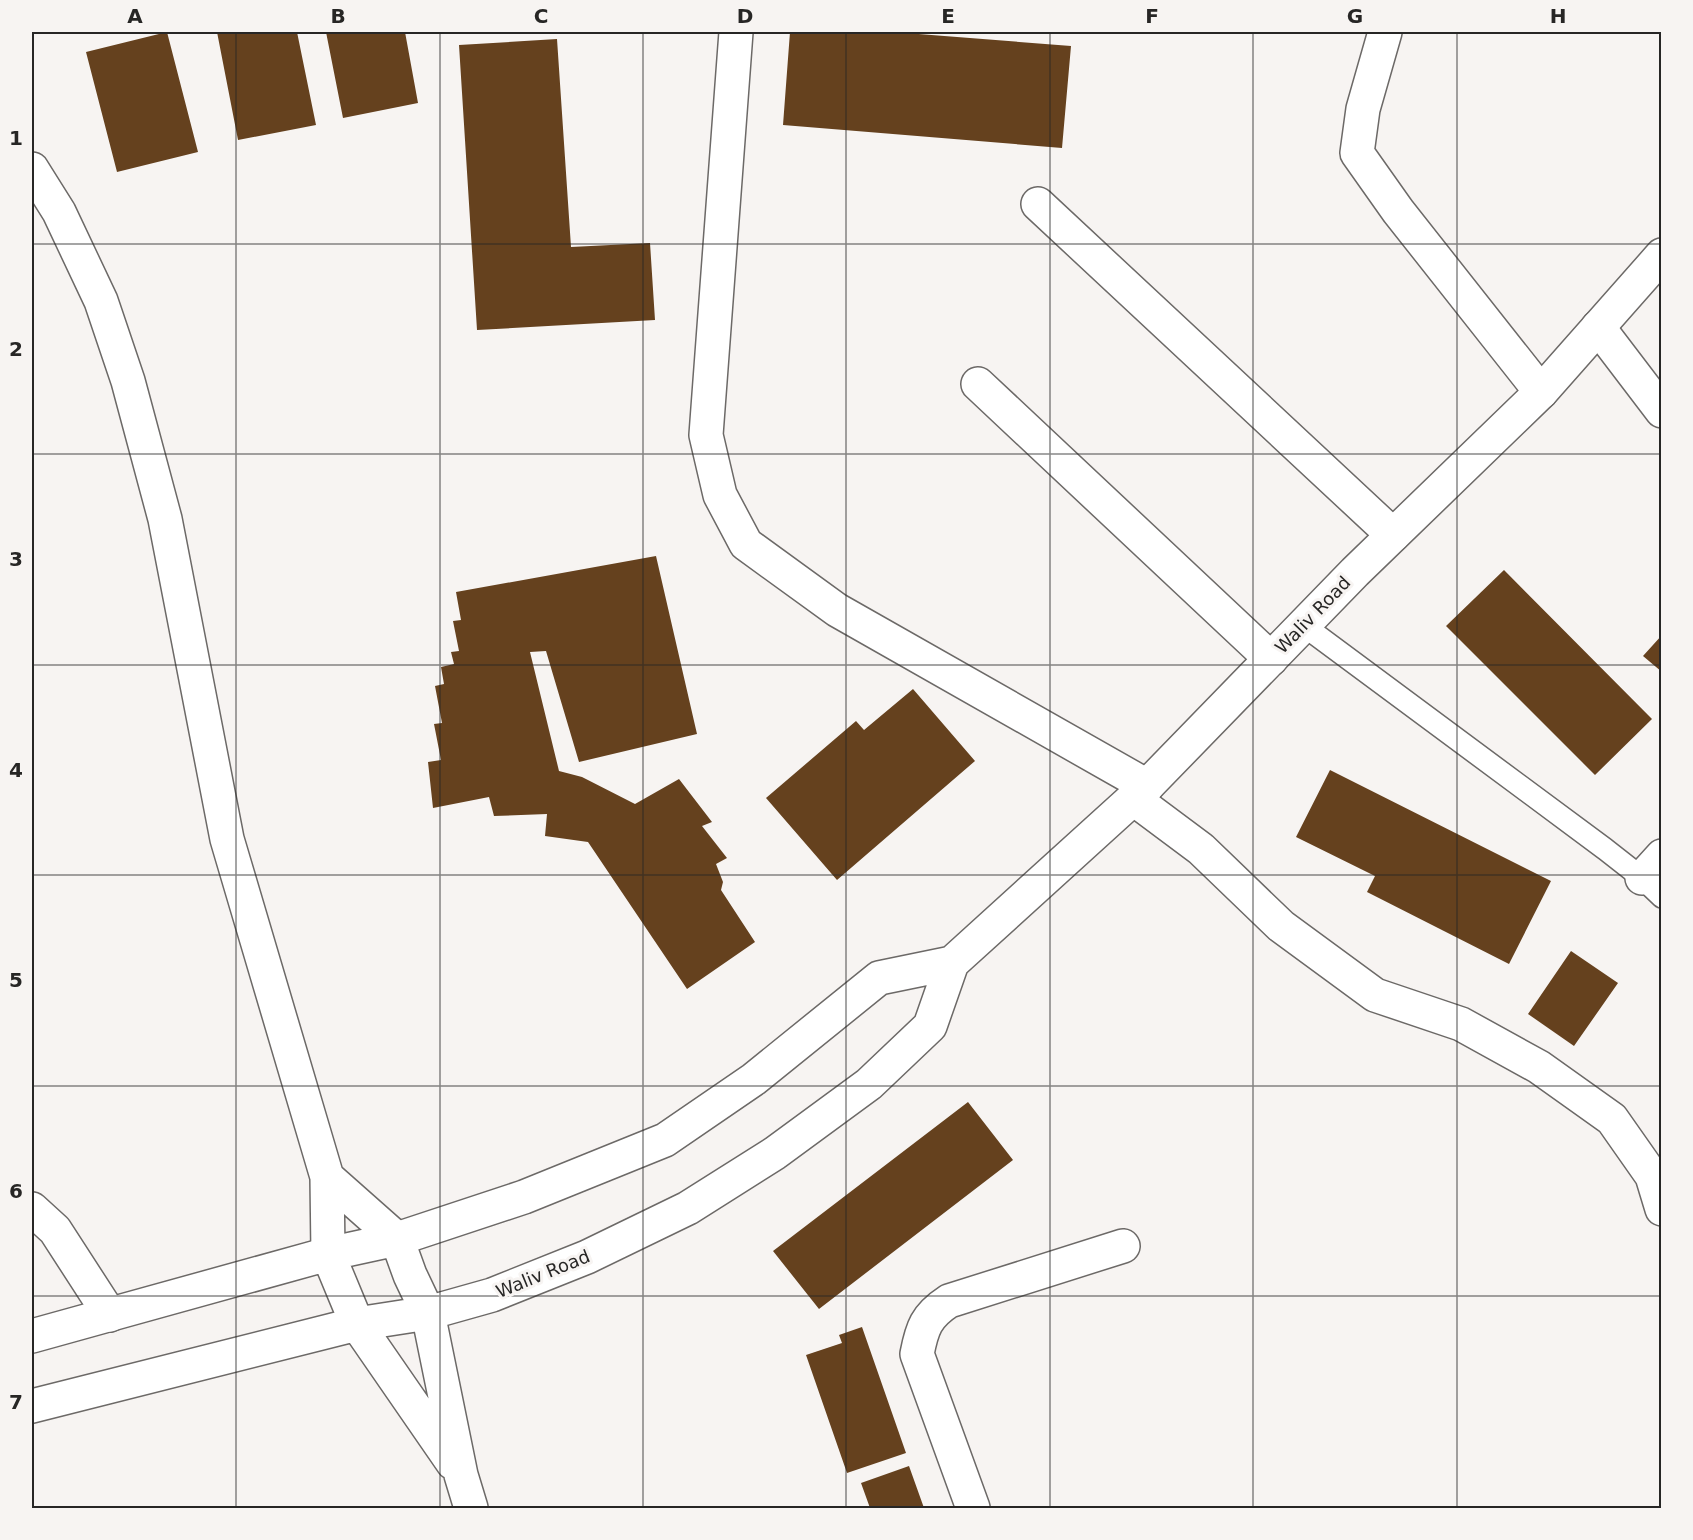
<svg xmlns="http://www.w3.org/2000/svg" width="1693" height="1540" font-family="'DejaVu Sans',sans-serif">
<rect width="100%" height="100%" fill="#f7f4f2"/>
<!-- building -->
<path fill="#65411e" d="M167,32L198,152L117,172L86,52Z
M217,32H297L316,125L238,140Z
M326,32H405L418,103L343,118Z
M790,32H893L1071,46L1062,148L783,125Z
M557,39L571,247L650,243L655,320L477,330L459,45Z
M656,556L697,734L579,762L546,651L530,652L559,771L582,777L635,804L679,779L712,822L702,826L727,858L716,864L723,882L721,890L755,942L687,989L588,842L545,836L547,814L494,816L489,797L433,808L428,762L441,760L434,724L442,723L435,686L444,684L441,667L454,664L451,652L459,651L453,621L461,620L456,592Z
M1504,570L1652,719L1595,775L1446,626Z
M1662,635V672L1643,656Z
M913,689L975,761L837,880L766,798L856,721L864,730Z
M1330,770L1551,881L1509,964L1367,892L1375,876L1296,837Z
M1571,951L1618,983L1574,1046L1528,1014Z
M968,1102L1013,1160L819,1309L773,1251Z
M862,1327L906,1453L847,1473L806,1355L842,1343L839,1335Z
M909,1466L924,1508H870L861,1483Z"/>
<g fill="none" stroke-linecap="round" stroke-linejoin="round">
<!-- lane casing -->
<g stroke="#6c6967" stroke-width="24">
<path id="lane" d="M1303,625L1605,849L1642,878L1662,897"/>
</g>
<!-- street casing -->
<g stroke="#6c6967" stroke-width="36">
<path id="street" d="M736,32L706,435L720,495L746,544L837,610L1147,786
M1385,32L1363,109L1357,153L1398,211L1541,392
M32,169L59,212L101,301L128,381L165,519L227,839L327,1177L328,1254
M1038,204L1393,535
M1598,327L1662,411
M978,384L1271,659
M1134,799L1201,849L1281,926L1375,995L1461,1024L1539,1067L1612,1119L1652,1176L1662,1209
M1642,878L1662,856
M327,1177L397,1239
M32,1209L55,1230L110,1315
M973,1508L917,1354C922,1328 926,1316 949,1301L1123,1246"/>
</g>
<!-- secondary casing -->
<g stroke="#6c6967" stroke-width="36">
<path id="secondary" d="M397,1239L410,1275L428,1313L461,1475L471,1508
M328,1254L357,1324L453,1463
M32,1336L328,1254L397,1239L524,1197L665,1140L754,1079L879,978L952,963
M32,1406L357,1324L428,1313L492,1295L587,1257L688,1208L775,1153L869,1084L930,1026L952,963L1147,786L1355,572L1541,392L1662,255"/>
</g>
<!-- lane -->
<use href="#lane" stroke="#fff" stroke-width="21"/>
<!-- street -->
<use href="#street" stroke="#fff" stroke-width="33"/>
<!-- secondary -->
<use href="#secondary" stroke="#fff" stroke-width="33"/>
</g>
<!-- grid -->
<path fill="none" stroke="#272625" stroke-width="1.5" stroke-opacity="0.55" d="M236,32V1508M440,32V1508M643,32V1508M846,32V1508M1050,32V1508M1253,32V1508M1457,32V1508M32,244H1662M32,454H1662M32,665H1662M32,875H1662M32,1086H1662M32,1296H1662"/>
<g text-anchor="middle" stroke-width="6" stroke-linejoin="round" paint-order="stroke">
<!-- street labels -->
<g font-size="18" fill="#272625" stroke="#f7f4f2">
<text transform="translate(1313 615) rotate(-46)" y="6">Waliv Road</text>
<text transform="translate(543 1274) rotate(-22)" y="6">Waliv Road</text>
</g>
</g>
<!-- border -->
<rect width="1693" height="1540" fill="none" stroke="#f7f4f2" stroke-width="66"/>
<rect x="33" y="33" width="1627" height="1474" fill="none" stroke="#272625" stroke-width="2"/>
<g font-size="20" text-anchor="middle" font-weight="bold" fill="#272625">
<text x="135" y="23">A</text>
<text x="338" y="23">B</text>
<text x="541" y="23">C</text>
<text x="745" y="23">D</text>
<text x="948" y="23">E</text>
<text x="1152" y="23">F</text>
<text x="1355" y="23">G</text>
<text x="1558" y="23">H</text>
<text x="16" y="145">1</text>
<text x="16" y="356">2</text>
<text x="16" y="566">3</text>
<text x="16" y="777">4</text>
<text x="16" y="987">5</text>
<text x="16" y="1198">6</text>
<text x="16" y="1409">7</text>
</g>
</svg>
